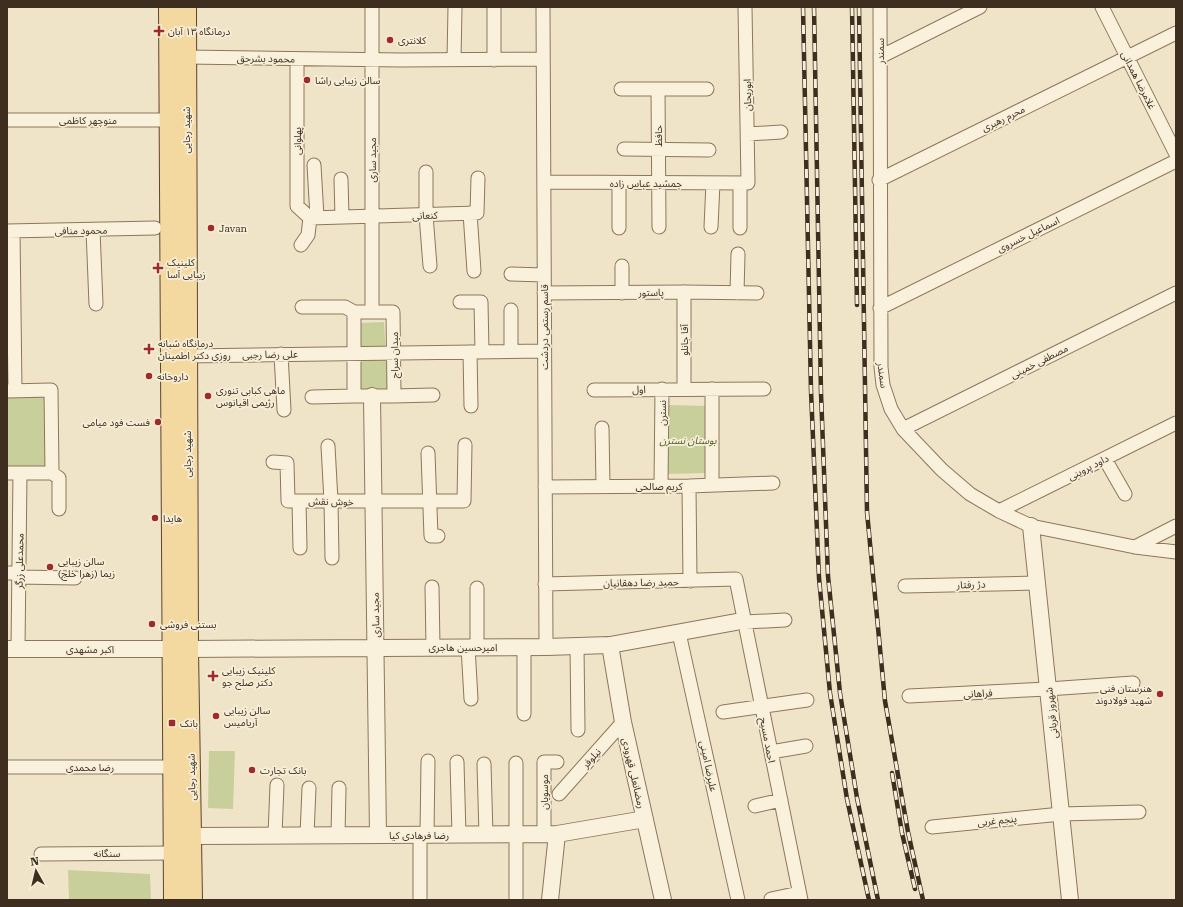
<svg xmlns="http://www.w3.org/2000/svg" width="1183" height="907" font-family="'Roboto Serif','Noto Sans Arabic',serif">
<rect width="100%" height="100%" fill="#f0e4c8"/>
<!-- green -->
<path fill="#c9cf9b" d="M384,322L388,390H361L358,323Z
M7,391H53L52,473H7Z
M668,405L707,406V473L668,474Z
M209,751H235L233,809L208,808Z
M68,870L150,874L151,900H69Z"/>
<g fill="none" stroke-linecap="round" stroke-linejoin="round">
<!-- minor casing -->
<g stroke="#8d765c" stroke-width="15">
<path id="minor" d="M372,7V312
M494,7V60
M543,7L546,647
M880,7L881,367L883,385L891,409L903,429L942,470L970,494L999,511L1031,526L1135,547L1176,552
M1102,7L1176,154
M186,57L400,60L543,59
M880,57L980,7
M297,59V206L310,218
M454,60L455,7
M621,89H707
M658,89L659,227
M7,120H170
M748,134L781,132
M624,149L709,150
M314,165L317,217
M426,172V215L430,266
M341,179L342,217
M879,180L1176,33
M544,182L748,183L745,7
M619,183V228
M470,213L474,271
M310,218L477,213L478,178
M711,227L713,183
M740,228V183
M93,230L96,304
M7,231L155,228
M13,231L15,390
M301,245L308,235L310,218
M622,266V293
M511,274L544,275
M544,293L684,292L757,293
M737,293L738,254
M460,302H481L482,352
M302,307H345L354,312
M880,308L1176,161
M354,312H393L394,396H354Z
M511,351V310
M470,352L471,406
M281,354L284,410
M187,356L544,351
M684,389V292
M712,389V485
M594,390L764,389
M7,391L51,390L52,473H7
M394,396L433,395
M312,397L354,396
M602,428L603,486
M903,429L1176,293
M328,446L331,501L332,558
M428,453L431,536H438
M1105,459L1125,494
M273,462L287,463L288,501H464L465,445
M52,473L59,478V509
M661,485L662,389
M689,486L690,581
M545,487L689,486L773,483
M299,501L300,548
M999,511L1176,423
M1135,547L1176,526
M7,573H19
M19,577L75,578
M545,584L736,579L801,900
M905,586L1037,583
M432,587L433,647
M477,588V647
M745,622L785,620
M679,633L738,900
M577,646L578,730
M468,647L471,699
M524,647V714
M18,649L20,473
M909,696L1048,689L1133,683
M723,712L807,700
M771,752L806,746
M457,762L459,835
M484,764L486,835
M7,767H174
M559,794L623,722
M755,806L781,800
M932,827L1061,814L1139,812
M544,834V762H557
M275,835L277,785
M307,835L309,788
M338,835L339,788
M420,835V900
M427,835L428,761
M41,854L174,853
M771,899L799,893
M516,900V763"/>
</g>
<!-- tertiary casing -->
<g stroke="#8d765c" stroke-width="18">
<path id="tertiary" d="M372,396L378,835
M1031,526L1070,900
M610,645L623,722L663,900
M7,649H174
M188,649L546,647L610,645L736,622
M192,836L557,834L645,819
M550,900L557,834"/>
</g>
<!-- primary casing -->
<g stroke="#5b4430" stroke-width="22">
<path id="primary" d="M169,7L174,900
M186,7L188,649L192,900"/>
</g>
<!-- minor -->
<use href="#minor" stroke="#faf1dc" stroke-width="13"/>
<!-- tertiary -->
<use href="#tertiary" stroke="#faf1dc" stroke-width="16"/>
<!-- primary -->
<use href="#primary" stroke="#f3d9a0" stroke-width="20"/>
<!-- rail casing -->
<g stroke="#3d2e20" stroke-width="4.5">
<path id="rail" d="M803,7L811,391L819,578L830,693L847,799L869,900
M814,7L821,393L828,576L840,693L857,798L878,900
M852,7L857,305
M859,7L867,512L885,701L908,832L923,900
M892,773L902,833L915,889"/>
</g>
<!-- rail -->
<use href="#rail" stroke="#f7eed8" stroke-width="3" stroke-dasharray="9" stroke-linecap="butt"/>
</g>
<!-- markers -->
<g fill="#9e2a2b" stroke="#f7eed8" stroke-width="1.5">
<path d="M157 25h4v4h4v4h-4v4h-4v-4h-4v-4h4z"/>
<circle cx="390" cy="40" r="4"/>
<circle cx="307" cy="80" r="4"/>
<circle cx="211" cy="228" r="4"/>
<path d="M156 262h4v4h4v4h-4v4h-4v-4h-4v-4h4z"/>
<path d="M147 343h4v4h4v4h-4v4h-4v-4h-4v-4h4z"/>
<circle cx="149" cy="376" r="4"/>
<circle cx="208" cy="396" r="4"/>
<circle cx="158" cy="422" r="4"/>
<circle cx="155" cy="518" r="4"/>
<circle cx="50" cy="567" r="4"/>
<circle cx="152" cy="624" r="4"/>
<path d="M211 670h4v4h4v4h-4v4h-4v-4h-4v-4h4z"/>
<circle cx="1160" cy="694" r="4"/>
<circle cx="216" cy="716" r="4"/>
<rect x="168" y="719" width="8" height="8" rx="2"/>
<circle cx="252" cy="770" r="4"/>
</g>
<g text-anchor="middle" stroke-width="3.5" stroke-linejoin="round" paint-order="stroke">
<!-- poi labels -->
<g font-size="10" fill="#3d2e20" stroke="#f7eed8" text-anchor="start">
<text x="168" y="35">درمانگاه ۱۳ آبان</text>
<text x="398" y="44">کلانتری</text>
<text x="315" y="84">سالن زیبایی راشا</text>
<text x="219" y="232">Javan</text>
<text x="167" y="266">کلینیک<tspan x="167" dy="12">زیبایی آسا</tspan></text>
<text x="158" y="347">درمانگاه شبانه<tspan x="158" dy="12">روزی دکتر اطمینان</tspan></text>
<text x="157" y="380">داروخانه</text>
<text x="216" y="394">ماهی کبابی تنوری<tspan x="216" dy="12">رژیمی اقیانوس</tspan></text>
<text x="150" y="426" text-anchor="end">فست فود میامی</text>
<text x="163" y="522">هایدا</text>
<text x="58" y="565">سالن زیبایی<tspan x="58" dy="12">زیما (زهرا خلج)</tspan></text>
<text x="160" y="628">بستنی فروشی</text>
<text x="222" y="674">کلینیک زیبایی<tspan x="222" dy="12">دکتر صلح جو</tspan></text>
<text x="1152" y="692" text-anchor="end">هنرستان فنی<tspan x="1152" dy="12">شهید فولادوند</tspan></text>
<text x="224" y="714">سالن زیبایی<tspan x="224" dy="12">آریامیس</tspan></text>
<text x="180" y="727">بانک</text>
<text x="260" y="774">بانک تجارت</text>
</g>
<!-- street labels -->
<g font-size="10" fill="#3d2e20" stroke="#f7eed8">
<text transform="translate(880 51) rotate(-90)" y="4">سمندر</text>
<text transform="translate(266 58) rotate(1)" y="4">محمود بشرحق</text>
<text transform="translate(1139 80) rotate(63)" y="4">غلامرضا همدانی</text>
<text transform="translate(747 95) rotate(-91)" y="4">ابوریحان</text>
<text transform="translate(1003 118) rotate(-26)" y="4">محرم رهبری</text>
<text x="88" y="124">منوچهر کاظمی</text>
<text transform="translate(186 130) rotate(-90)" y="4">شهید رجایی</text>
<text transform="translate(658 136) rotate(-90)" y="4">حافظ</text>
<text transform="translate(297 141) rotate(-90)" y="4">پهلوانی</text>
<text transform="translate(372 160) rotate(-90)" y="4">مجید ساری</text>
<text x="646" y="187">جمشید عباس زاده</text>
<text transform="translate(425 215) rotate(-2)" y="4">کنعانی</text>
<text transform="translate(81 230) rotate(-1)" y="4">محمود منافی</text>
<text transform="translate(1028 234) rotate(-26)" y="4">اسماعیل خسروی</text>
<text transform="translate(651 292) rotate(-1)" y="4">پاستور</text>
<text transform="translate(544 327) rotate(-90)" y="4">قاسم رستمی دردشت</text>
<text transform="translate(684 340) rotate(-90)" y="4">آقا جانلو</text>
<text transform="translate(270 354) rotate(-1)" y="4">علی رضا رجبی</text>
<text transform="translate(394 355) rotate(-90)" y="4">میدان سراج</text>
<text transform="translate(1039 361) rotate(-27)" y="4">مصطفی خمینی</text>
<text transform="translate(883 375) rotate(82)" y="4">سمندر</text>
<text transform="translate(639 389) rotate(-1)" y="4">اول</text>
<text transform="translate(662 413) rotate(-90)" y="4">نسترن</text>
<text transform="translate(187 454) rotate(-90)" y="4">شهید رجایی</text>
<text transform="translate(1088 467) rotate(-27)" y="4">داود پروینی</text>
<text x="659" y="490">کریم صالحی</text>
<text transform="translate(331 501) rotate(1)" y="4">خوش نقش</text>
<text transform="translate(19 561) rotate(-89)" y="4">محمدعلی زرگر</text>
<text transform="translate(641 582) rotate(-1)" y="4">حمید رضا دهقانیان</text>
<text transform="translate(971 584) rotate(-2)" y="4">دژ رفتار</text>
<text transform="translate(375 615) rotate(-91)" y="4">مجید ساری</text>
<text x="463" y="651">امیرحسین هاجری</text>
<text x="90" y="653">اکبر مشهدی</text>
<text transform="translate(978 693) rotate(-3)" y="4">فراهانی</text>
<text transform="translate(1051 713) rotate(-96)" y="4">شهروز قربانی</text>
<text transform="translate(768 740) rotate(79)" y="4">احمد مسیح</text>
<text transform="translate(591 758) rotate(-48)" y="4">نیلوفر</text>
<text transform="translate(709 766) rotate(78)" y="4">علیرضا امینی</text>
<text x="90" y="771">رضا محمدی</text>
<text transform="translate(634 773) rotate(77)" y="4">رمضانعلی قهرودی</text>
<text transform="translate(191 777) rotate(-91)" y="4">شهید رجایی</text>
<text transform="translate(544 792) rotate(-90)" y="4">موسویان</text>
<text transform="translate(997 820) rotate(-6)" y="4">پنجم غربی</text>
<text x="419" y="839">رضا فرهادی کیا</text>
<text x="107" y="857">سنگانه</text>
</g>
<!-- park labels -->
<g font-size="10" font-style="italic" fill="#4d5a26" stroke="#f7eed8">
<text x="688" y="444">بوستان نسترن</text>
</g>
</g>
<!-- border -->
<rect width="1183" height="907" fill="none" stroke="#3d2e20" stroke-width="16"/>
<!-- north arrow -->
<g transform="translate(36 871) rotate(352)" stroke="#f7eed8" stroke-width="3" paint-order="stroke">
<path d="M0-3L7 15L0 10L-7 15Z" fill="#3d2e20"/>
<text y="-6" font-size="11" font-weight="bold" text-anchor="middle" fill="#3d2e20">N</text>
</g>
</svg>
